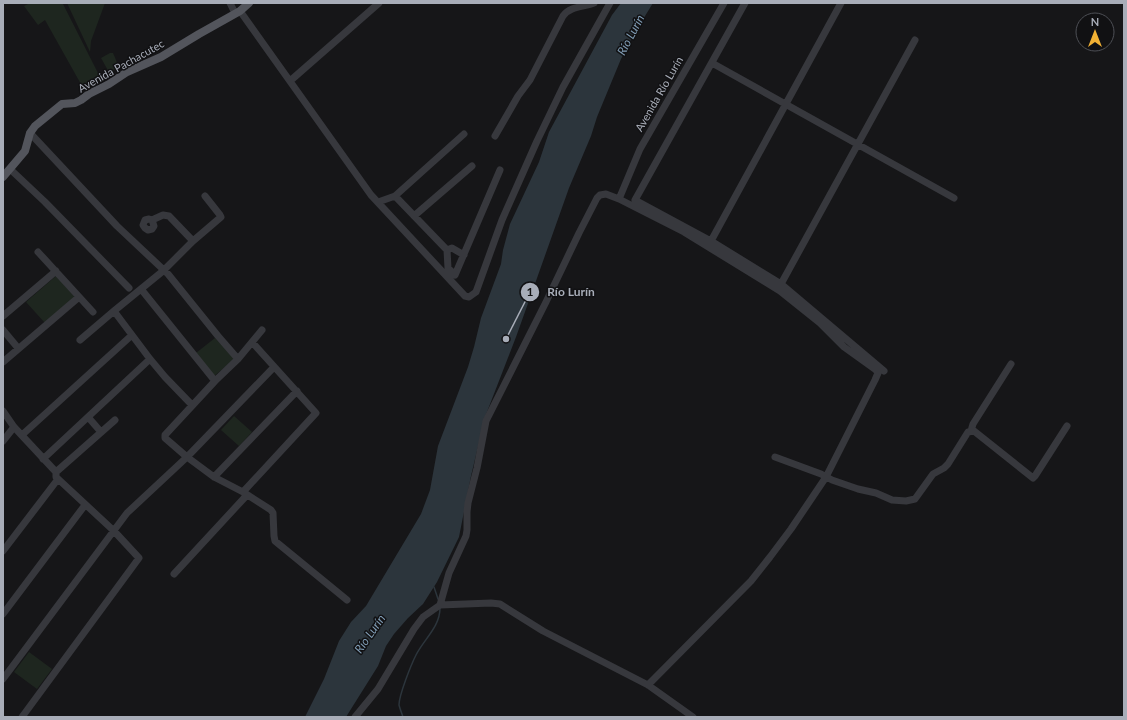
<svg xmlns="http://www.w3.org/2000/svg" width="1127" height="720" font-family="Lato,sans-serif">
<rect width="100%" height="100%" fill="#161618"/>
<!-- green -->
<path fill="#1e261f" d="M30,3H60L63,4L100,77L82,86L45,20L38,25L24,6Z
M67,3H105L91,41L90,52Z
M110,53H113L119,67L112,71L110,74L101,58Z
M56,276L75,297L45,323L26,302Z
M215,338L235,359L214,376L196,353Z
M234,416L252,432L239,446L221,430Z
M29,652L52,669L37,689L14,672Z"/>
<!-- water -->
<path fill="#2c353c" d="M621,3H653L634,34L621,59L597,117L591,136L569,188L531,295L516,337L485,417L471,476L459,537L437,582L423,604L408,618L394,634L386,646L378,666L346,717H305L324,679L339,641L351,622L366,606L421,514L430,490L438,446L468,367L474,347L481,318L501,264L503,250L510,224L539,162L549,132L612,15Z"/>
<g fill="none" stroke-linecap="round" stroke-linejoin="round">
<!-- stream -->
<path stroke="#2c353c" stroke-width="1.5" d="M434,587L438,599
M403,717C402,714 400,709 399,705C399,695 411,665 416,655C424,639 440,627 440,608"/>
<!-- minor -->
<path stroke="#37383d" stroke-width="7" d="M230,3L235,13
M745,3L635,200L711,241L781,284L884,371
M240,11L371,195L465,296L469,297L476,292L502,220L537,141L563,87L610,3
M712,63L954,198
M290,81L379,3
M30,133L117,226L168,274L218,336L238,359
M464,134L395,196L447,250L448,268L455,275L500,170
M495,136L518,96L530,80L563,16C570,6 584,7 594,3
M10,169L45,202L129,288
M619,199L640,149L724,3
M379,203L381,201L395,196
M414,216L472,166
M152,220L154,226L152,229L148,230L145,228L143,225L145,220L149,219L152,220L163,215L169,216L193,241
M711,241L841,3
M447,250L452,248L464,255
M38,252L93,312
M781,284L915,40
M141,289L215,381
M114,311L150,359L165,377L192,405
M3,316L56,271
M3,330L18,348
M262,330L238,359L215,381L165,435V438L187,457L214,477L243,492L271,510L273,513L274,536L275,541L347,600
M80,340L114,311L163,271L193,241L221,217L220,215L205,196
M3,362L79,297
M3,411L14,427L56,472V477L114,531L139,558L22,717
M88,417L101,432
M971,431L973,424L1011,364
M22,435L132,335
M3,441L14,427
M775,457L821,474L832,480L858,489L876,493L892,500L906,501L915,499L933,474L944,468L948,464L968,432L974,431L1033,478L1035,476L1067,426
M43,459L150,359
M56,472L115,420
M214,477L297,391
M243,492L316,413L252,342
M3,551L58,479
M174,574L247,495
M440,605L491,603L500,604L543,631L648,685L693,717
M3,614L85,505
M3,679L127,513L187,457L274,367
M355,717L378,689L414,629L423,617L440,605L449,573L466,536L467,530V512L468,503L477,468L486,421L546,302L579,233L597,198L600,195L606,194L619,199L684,232L780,291L820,323L844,347L876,370L878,373L875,380L826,477L791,529L770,557L751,581L648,685"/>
<!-- major -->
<path stroke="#53555c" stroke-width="8" d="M3,177L25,151L30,133L35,126L62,104L75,103L81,100L89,94L109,84L127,72L161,57L199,34L240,11L249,3"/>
</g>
<g text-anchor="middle" stroke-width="3" stroke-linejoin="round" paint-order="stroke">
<!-- street labels -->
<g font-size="11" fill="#a8adb8" stroke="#111113">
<text transform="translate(121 66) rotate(-29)" y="4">Avenida Pachacutec</text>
<text transform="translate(659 94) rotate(-60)" y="4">Avenida Río Lurín</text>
</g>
<!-- water labels -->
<g font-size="12" font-style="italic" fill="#7f9bb3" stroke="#111113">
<text transform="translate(631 35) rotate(-62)" y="4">Río Lurín</text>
<text transform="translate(370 634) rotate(-55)" y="4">Río Lurín</text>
</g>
</g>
<!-- callouts -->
<path fill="none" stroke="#a8adb8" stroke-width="1.5" d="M506 339L530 292"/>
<g fill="#a8adb8" stroke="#111113" stroke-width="1.5">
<circle cx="506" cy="339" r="4"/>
<circle cx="530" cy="292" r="10"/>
</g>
<g font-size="12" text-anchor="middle" font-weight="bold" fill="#111">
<text x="530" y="296">1</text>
</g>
<g font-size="12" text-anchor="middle" font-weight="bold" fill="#a8adb8" stroke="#111113" stroke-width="3" stroke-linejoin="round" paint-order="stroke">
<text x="571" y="296">Río Lurín</text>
</g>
<!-- border -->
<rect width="1127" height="720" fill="none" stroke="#a8adb8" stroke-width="8"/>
<!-- north arrow -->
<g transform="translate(1095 32)"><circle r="19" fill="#111113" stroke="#4d4f55"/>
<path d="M0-3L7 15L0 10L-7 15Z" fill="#f2b134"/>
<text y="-6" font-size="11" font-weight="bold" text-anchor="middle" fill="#a8adb8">N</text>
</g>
</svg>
